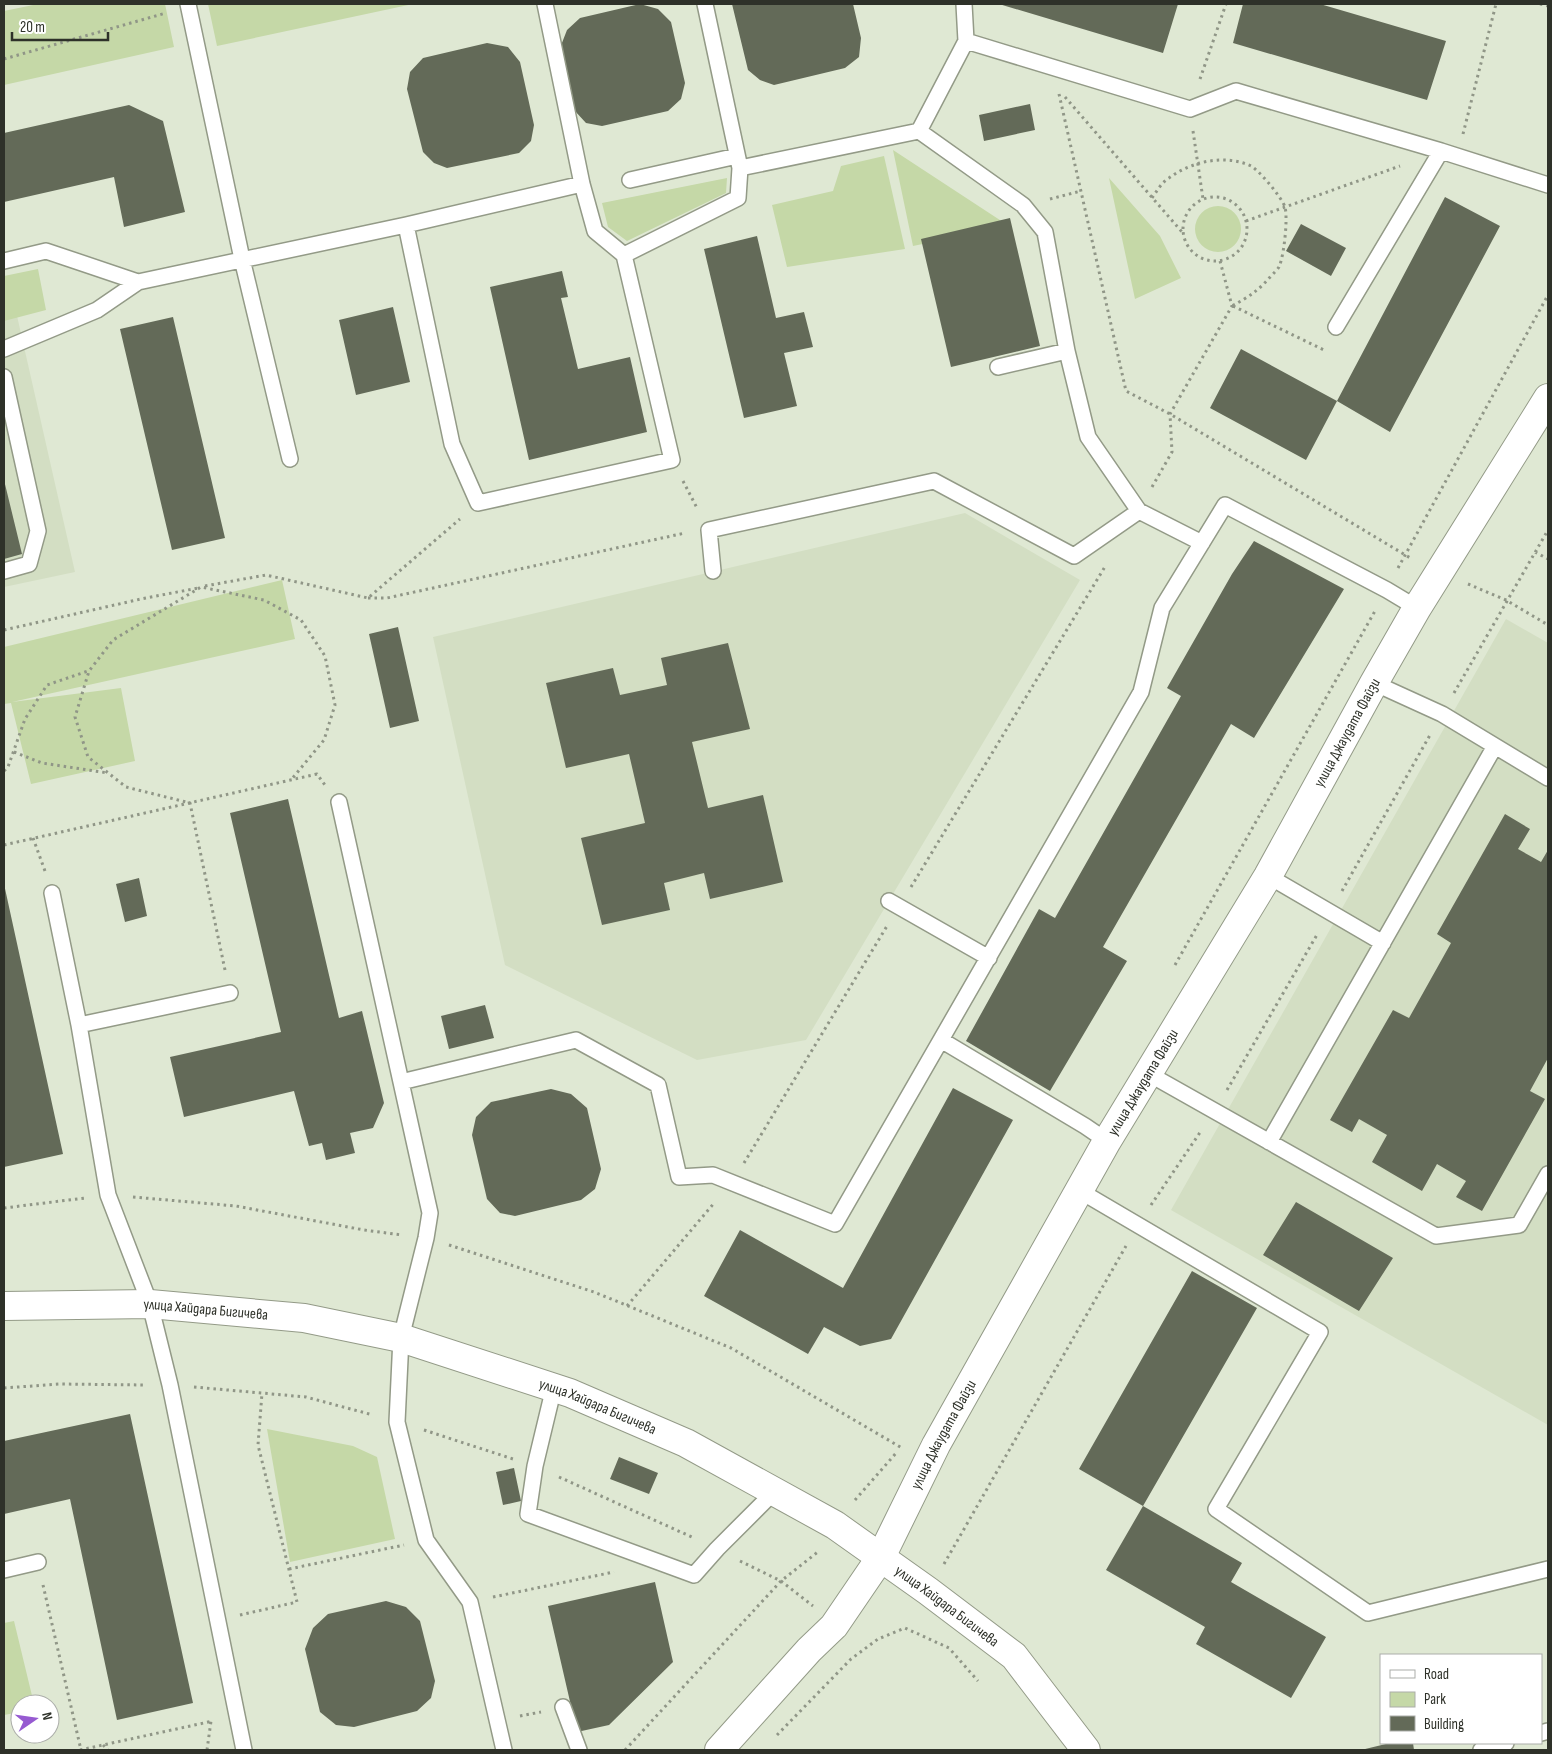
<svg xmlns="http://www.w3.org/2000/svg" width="1552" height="1754" font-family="'Sofia Sans Condensed',sans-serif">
<rect width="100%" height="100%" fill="#dfe8d3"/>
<!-- built -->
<path fill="#d3dec3" d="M15,307L75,572L4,587V309Z
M965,513L1080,580L806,1040L697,1060L505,965L433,637Z
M1506,619L1548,643V1425L1171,1210Z"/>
<!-- green -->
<path fill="#c5d8a7" d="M38,4H165L174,47L4,85V11Z
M208,4H413L217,46Z
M893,150L1009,226L913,246Z
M884,156L905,249L787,267L772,205L833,191L841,166Z
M727,178L726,193L627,241L608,227L602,203Z
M1109,178L1160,236L1181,278L1135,299Z
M1195 229a23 23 0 1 1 46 0a23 23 0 1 1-46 0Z
M38,269L46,310L4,321V276Z
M282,580L295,639L12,702L121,688L135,761L31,784L11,703L4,704V647Z
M267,1429L353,1446L377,1457L395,1539L290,1562Z
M14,1621L34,1704H20V1712L4,1715V1623Z"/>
<!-- building -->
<path fill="#636a58" d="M640,4L658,9L671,22L685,83L681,99L668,111L602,126L586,123L575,111L560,48L567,30L580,18Z
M732,4H853L861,38L859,57L845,68L774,85L760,80L748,70Z
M999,4H1178L1163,53Z
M1243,4H1320L1446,41L1427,100L1233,43Z
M487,43L508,47L520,62L534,125L531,141L519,153L447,168L434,163L423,152L407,89L410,72L423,58Z
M1030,104L1035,130L984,141L979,115Z
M129,105L163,121L185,212L124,227L114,177L4,202V133Z
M1445,197L1500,226L1390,432L1337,401Z
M1010,218L1040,346L951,367L921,239Z
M1301,224L1346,248L1331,276L1286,251Z
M757,236L776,318L804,312L813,347L784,353L797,406L744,418L704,249Z
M562,271L568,297L561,298L578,369L630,357L647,432L529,460L490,287Z
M393,307L410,382L356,395L339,320Z
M173,317L225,538L172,550L120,329Z
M1241,349L1337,401L1306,460L1210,408Z
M4,480L22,554L4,559Z
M1254,541L1344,589L1254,738L1231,724L1103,947L1127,961L1050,1091L966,1041L1039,909L1055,918L1181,696L1167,688L1232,574Z
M398,627L419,721L390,728L369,634Z
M728,643L750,729L692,742L708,808L763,795L783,882L710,899L704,873L664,883L670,910L602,925L581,838L645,823L629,754L566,768L546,683L613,668L620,695L667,685L661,658Z
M288,799L339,1018L362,1011L384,1103L373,1128L350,1133L355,1153L326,1160L322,1143L309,1146L294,1091L184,1117L170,1057L281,1032L230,813Z
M1505,814L1530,829L1518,849L1541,862L1548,850V1058L1530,1091L1545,1099L1482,1211L1456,1197L1466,1181L1437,1164L1422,1191L1372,1162L1387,1135L1359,1119L1352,1132L1330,1120L1393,1010L1409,1018L1451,943L1437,934Z
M139,878L147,916L125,922L116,884Z
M4,884L63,1154L4,1167Z
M485,1005L494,1038L449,1049L441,1016Z
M953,1088L1013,1120L891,1339L860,1346L824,1327L808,1354L704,1296L740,1230L843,1288Z
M551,1089L571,1094L587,1108L601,1169L595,1189L581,1200L515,1216L500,1213L487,1199L472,1135L476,1117L491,1102Z
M1296,1202L1393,1258L1359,1311L1263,1255Z
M1192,1271L1257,1308L1143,1506L1079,1469Z
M130,1414L193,1703L117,1720L70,1499L4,1514V1441Z
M619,1457L658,1473L649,1494L610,1479Z
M514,1468L521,1501L503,1505L496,1472Z
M1143,1506L1242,1563L1231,1582L1326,1637L1291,1698L1196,1644L1205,1627L1106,1570Z
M655,1582L673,1662L609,1725L577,1732L548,1606Z
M386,1601L406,1607L420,1621L435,1681L431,1698L417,1711L354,1727L336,1725L320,1712L305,1649L313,1628L328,1614Z
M1390,1743H1413L1414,1750H1361Z"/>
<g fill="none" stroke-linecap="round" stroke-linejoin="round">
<!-- service casing -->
<g stroke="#939a87" stroke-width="18">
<path id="service" d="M188,4L242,259L290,459
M545,4L582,184L595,231L624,255
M705,4L740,168
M964,4L966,41L1190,109L1236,91L1441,151L1548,185
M919,131L1023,205L1045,232L1067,351L1088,437L1139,511L1202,543
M630,180L737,156
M406,225L452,444L478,503L672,460L624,255L738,198L740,168L919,131L966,41
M4,261L46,251L138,282L406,225L582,184
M1336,327L1441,151
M4,349L97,310L138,282
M998,367L1067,351
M4,377L38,531L29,564L4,571
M713,571L709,530L934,481L1074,556L1139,511
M1374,683L1442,714L1548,778
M339,802L401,1082
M1268,876L1383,943
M52,893L79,1025L108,1195L150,1304L170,1385L244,1750
M889,901L989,958
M79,1025L230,993
M941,1040L1085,1126L1107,1141
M1149,1074L1436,1236L1519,1225L1548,1174
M1269,1142L1495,746
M1080,1191L1320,1332L1216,1509L1368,1613L1548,1569
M554,1387L535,1466L528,1514L694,1575L717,1549L775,1491
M4,1570L38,1562
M563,1707L579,1750
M1541,1733L1548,1731
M504,1750L470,1602L426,1540L397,1422L401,1338L426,1238L430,1213L401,1082L576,1040L658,1085L679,1177L713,1175L835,1224L1141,692L1162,608L1225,505L1387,590L1417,608
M1481,1750L1506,1743"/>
</g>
<!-- minor casing -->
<g stroke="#939a87" stroke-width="30">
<g id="minor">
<path id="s1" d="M4,1306L150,1304L304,1318L401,1338L570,1393L686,1443L835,1525L928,1591L1014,1656L1086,1750"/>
<path id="s2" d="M719,1750L809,1650L834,1626L881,1557L936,1445L1107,1141L1268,876L1374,683L1417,608L1548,398"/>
</g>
</g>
<!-- path -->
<path stroke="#909687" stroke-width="3" stroke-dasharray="2.5 4" stroke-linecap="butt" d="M1540,4L1548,6
M4,59L166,13
M1200,79L1226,4
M1059,94L1126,391L1170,414L1412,559
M1065,97L1182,232
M1193,131L1203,199
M1463,134L1496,4
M1183 229a32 32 0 1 1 64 0a32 32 0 1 1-64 0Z
M1152,198C1157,191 1161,183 1169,178C1192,161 1225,154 1251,166C1260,171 1282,198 1285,207C1288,219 1284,256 1279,267C1277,270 1274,273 1271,276C1258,291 1250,296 1232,306
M1050,199L1081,191
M1246,221L1400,166
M1233,306L1324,350L1325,348
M683,481L697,508
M1152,487L1172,452L1170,414L1232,306L1220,261
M1535,552L1548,559
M1398,568L1548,295
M1468,584L1506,600L1548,625
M205,586L266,575L368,598L460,519
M368,598H387L685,533
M4,630L141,599L198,588
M1454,693L1548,530
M14,752L42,763L108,773
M4,771L8,767L25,719L47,685L88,671
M33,838L45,871
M4,845L317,774L325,785
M911,887L1106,565
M1342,891L1430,735
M1175,965L1375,611
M225,970L190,803L126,787L88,757L75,717L89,671L113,640L201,587L264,600L301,620L325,656L335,705L324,740L291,780
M1227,1090L1318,933
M744,1163L887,926
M133,1197L236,1206L364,1230L402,1235
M1151,1205L1201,1131
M4,1208L85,1198
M449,1245L594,1292L731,1348L902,1448
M627,1306L715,1202
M194,1387L306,1397L373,1415
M4,1388L60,1384L145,1385
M424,1430L513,1459
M559,1477L694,1538
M855,1500L897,1452
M740,1561L781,1581L813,1606
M944,1564L1126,1246
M289,1569L404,1545
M43,1585L81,1750
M493,1597L614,1572
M240,1615L297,1602L258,1445L262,1393
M520,1716L541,1712
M777,1735L851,1659L878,1639L905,1628L949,1648L978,1681
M103,1745L108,1750
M80,1750L213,1721
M207,1750L211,1721
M625,1750L781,1581L819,1551"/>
<!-- service -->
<use href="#service" stroke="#fff" stroke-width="15"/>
<!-- minor -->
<use href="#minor" stroke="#fff" stroke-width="28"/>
</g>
<g text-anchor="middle" stroke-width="5" stroke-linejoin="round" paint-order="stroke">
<!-- street labels -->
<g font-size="15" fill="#2e3129" stroke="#fff">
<text dy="5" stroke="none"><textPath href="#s2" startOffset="1200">улица Джаудата Файзи</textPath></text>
<text dy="5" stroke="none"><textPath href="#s2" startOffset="795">улица Джаудата Файзи</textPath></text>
<text dy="5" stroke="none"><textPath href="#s1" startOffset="202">улица Хайдара Бигичева</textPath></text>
<text dy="5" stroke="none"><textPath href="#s1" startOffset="608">улица Хайдара Бигичева</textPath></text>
<text dy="5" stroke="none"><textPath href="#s2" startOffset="390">улица Джаудата Файзи</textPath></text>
<text dy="5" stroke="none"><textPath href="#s1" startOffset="1012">улица Хайдара Бигичева</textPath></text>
</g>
</g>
<!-- border -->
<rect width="1552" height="1754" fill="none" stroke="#2e3129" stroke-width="10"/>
<!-- legend -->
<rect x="1380" y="1654" width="162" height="90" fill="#ffffff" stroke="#abada9"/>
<rect x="1390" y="1670" width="25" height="8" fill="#ffffff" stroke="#abada9"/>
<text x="1424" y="1679" font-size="15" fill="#2e3129">Road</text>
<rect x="1390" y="1692" width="25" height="15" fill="#c5d8a7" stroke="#abada9"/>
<text x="1424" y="1704" font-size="15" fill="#2e3129">Park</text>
<rect x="1390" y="1716" width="25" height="15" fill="#636a58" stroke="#abada9"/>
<text x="1424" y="1729" font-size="15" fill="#2e3129">Building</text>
<!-- north arrow -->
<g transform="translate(35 1719) rotate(77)"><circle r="24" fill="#ffffff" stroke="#abada9"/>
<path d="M0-4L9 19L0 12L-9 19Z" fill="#965ad1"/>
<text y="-8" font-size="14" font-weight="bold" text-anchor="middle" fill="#2e3129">N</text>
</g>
<!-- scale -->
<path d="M12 32v8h96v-8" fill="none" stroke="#2e3129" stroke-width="2.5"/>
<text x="20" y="32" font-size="15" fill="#2e3129" stroke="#ffffff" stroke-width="4" paint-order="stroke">20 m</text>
</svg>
